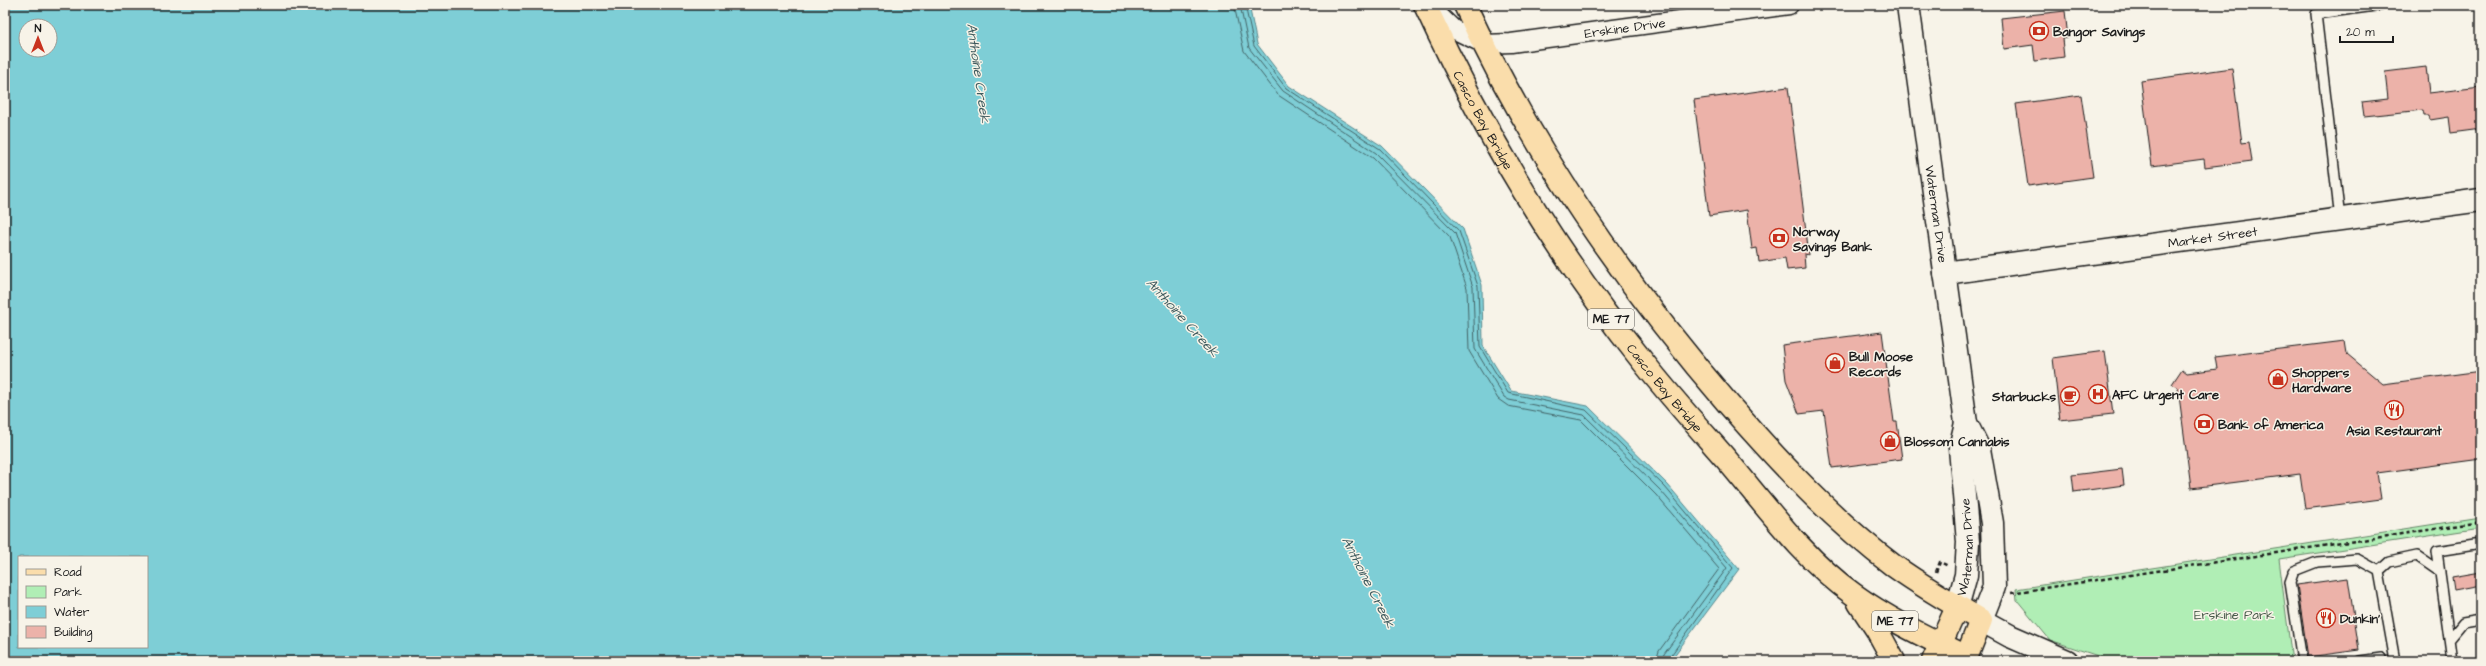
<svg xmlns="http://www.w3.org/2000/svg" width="2486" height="666" font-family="'Architects Daughter',sans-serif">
<rect width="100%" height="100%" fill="#f7f3e8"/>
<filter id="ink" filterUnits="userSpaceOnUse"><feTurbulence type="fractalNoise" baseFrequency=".025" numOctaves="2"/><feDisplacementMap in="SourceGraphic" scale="8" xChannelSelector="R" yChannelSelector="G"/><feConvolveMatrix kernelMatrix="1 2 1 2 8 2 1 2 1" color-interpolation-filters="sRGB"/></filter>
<g filter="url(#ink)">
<!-- green -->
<path fill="#b0eeb5" stroke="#668568" d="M2481,517V528L2279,559L2292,661L2110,660L2050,640L2017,600L2016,589Z"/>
<!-- water -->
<path fill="#7eced6" stroke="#57878c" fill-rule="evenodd" d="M5,5H1249L1257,44L1289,86L1382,146L1463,229L1482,285L1483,346L1511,391L1588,406L1668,485L1739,569L1670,661H5ZM26,26H50V50H26ZM19,557H147V647H19Z"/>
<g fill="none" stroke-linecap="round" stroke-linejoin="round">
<!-- shore -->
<path stroke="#436366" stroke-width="1" d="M1234,5L1244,51L1278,95L1373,158L1450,237L1467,288L1469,351L1498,399L1508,406L1581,420L1656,495L1719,569L1659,651L1656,661
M1240,5L1249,48L1283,91L1376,153L1455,233L1473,287L1475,349L1504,397L1509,400L1584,415L1661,491L1727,568L1664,654L1662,661
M1245,5L1254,46L1286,88L1380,149L1459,231L1478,286L1480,347L1508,393L1586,410L1665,487L1733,568L1667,661"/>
</g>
<!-- building -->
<path fill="#ecb2a9" stroke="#1c1c1c" d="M2065,11L2068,38L2062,39L2064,57L2035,61L2033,45L2004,49L2001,18Z
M2426,67L2429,93L2481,87V129L2451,133L2449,117L2430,120L2429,115H2424L2423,110L2364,116L2362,102L2388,99L2385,72Z
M2232,68L2242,143L2249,142L2252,161L2205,167L2204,159L2152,166L2141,81Z
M1788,87L1809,255L1804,254L1805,268L1787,270L1785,258L1759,262L1757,248L1752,249L1747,210L1709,216L1694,100Z
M2081,95L2093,177L2028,186L2016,104Z
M1882,332L1894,422H1897L1902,459L1832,468L1824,411L1799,414L1786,380L1782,345Z
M2345,341L2347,354L2383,384L2481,371V459L2377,473L2381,499L2305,509L2300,474L2191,488L2178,388L2172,384L2182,369L2187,373L2217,369L2215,357Z
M2105,351L2113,414L2060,420L2053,358Z
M2122,469L2124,485L2074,492L2072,475Z
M2481,572V585L2454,590L2452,577Z
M2348,578L2359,650L2308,657L2297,585Z"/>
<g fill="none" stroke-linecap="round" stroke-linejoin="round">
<!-- lane casing -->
<g stroke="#1c1c1c" stroke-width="12">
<path id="lane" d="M2340,219L2316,14L2383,5
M2379,571L2389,562L2417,556L2440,572
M2449,640L2463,623L2481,620
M2302,661L2290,582L2294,571L2317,562L2357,559L2379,571L2395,661
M2360,661L2381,658L2382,661
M2452,661L2437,551L2481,544"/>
</g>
<!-- street casing -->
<g stroke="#1c1c1c" stroke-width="21">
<g id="street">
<path id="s1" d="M1428,5L1453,29L1484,44L1511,43L1789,5"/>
</g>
</g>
<!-- secondary casing -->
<g stroke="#1c1c1c" stroke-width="25">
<g id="secondary">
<path id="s2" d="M1908,5L1966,423L1979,449L1992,523L1994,587L1981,620L2010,636L2067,661"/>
<path id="s3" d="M1945,273L2481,200"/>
<path id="s4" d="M1957,607L1966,575L1968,542L1960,448L1966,423"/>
</g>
</g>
<!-- primary casing -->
<g stroke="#1c1c1c" stroke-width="25">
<g id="primary">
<path id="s5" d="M1425,5C1483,131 1557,255 1644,363C1670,396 1698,427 1726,459C1766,506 1803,558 1853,594C1889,620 1928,638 1967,657"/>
<path d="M1465,5C1531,149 1627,287 1730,406C1780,463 1833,520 1894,566C1922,586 1951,603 1981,620L1965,661"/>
<path d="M1859,603L1877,630L1894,661"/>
<path d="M1933,661L1957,607"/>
</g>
</g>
<!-- path -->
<path stroke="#1c1c1c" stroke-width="2.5" stroke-dasharray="4 3" stroke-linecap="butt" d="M1936,572L1940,562L1948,566
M2011,593L2481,522"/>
<!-- lane -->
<use href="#lane" stroke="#f7f3e8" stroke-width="9"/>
<!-- street -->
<use href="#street" stroke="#f7f3e8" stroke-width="18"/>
<!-- secondary -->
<use href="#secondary" stroke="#f7f3e8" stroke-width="22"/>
<!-- primary -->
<use href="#primary" stroke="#faddab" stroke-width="22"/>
</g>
</g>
<!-- icons -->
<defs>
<g id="bank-ring" transform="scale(1)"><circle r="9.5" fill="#f7f3e8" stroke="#c8321e" stroke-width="1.5"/><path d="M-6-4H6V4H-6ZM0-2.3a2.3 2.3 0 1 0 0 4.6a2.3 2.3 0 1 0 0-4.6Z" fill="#c8321e"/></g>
<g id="shop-ring" transform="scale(1)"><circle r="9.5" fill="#f7f3e8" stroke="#c8321e" stroke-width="1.5"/><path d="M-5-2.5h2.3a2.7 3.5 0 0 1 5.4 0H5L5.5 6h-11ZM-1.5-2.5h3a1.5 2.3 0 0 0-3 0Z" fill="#c8321e"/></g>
<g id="hospital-ring" transform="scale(1)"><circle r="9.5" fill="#f7f3e8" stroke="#c8321e" stroke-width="1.5"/><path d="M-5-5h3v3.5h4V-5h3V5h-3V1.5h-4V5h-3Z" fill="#c8321e"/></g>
<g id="cafe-ring" transform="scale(1)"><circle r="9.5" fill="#f7f3e8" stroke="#c8321e" stroke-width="1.5"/><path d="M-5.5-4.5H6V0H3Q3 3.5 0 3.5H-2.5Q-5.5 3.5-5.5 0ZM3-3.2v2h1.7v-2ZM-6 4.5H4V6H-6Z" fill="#c8321e"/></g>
<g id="restaurant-ring" transform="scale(1)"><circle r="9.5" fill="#f7f3e8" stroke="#c8321e" stroke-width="1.5"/><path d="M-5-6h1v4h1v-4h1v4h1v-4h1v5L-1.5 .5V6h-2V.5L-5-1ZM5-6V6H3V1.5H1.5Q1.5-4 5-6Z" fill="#c8321e"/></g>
</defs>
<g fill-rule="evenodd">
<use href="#bank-ring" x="2039" y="31"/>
<use href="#bank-ring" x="1779" y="238"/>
<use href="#shop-ring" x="1835" y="363"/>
<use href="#shop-ring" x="2278" y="379"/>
<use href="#hospital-ring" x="2098" y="394"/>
<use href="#cafe-ring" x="2070" y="396"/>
<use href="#restaurant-ring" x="2394" y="410"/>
<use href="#bank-ring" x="2204" y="424"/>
<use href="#shop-ring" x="1890" y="441"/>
<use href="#restaurant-ring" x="2326" y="618"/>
</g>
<g text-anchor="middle" stroke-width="3" stroke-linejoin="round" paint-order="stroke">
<!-- shield labels -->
<g fill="#f7f3e8" stroke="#5e5c59" stroke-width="1">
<rect x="1588" y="309" width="46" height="20" rx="3"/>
<rect x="1872" y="611" width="46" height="20" rx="3"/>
</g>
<g font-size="12" font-weight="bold" fill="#1c1c1c">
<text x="1611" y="323">ME 77</text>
<text x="1895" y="625">ME 77</text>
</g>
<!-- street labels -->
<g font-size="13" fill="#1c1c1c" stroke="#f7f3e8">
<text dy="5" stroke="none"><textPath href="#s1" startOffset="211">Erskine Drive</textPath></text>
<text dy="5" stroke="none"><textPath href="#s5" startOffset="129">Casco Bay Bridge</textPath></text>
<text dy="5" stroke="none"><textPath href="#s2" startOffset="211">Waterman Drive</textPath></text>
<text dy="5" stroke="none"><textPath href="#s3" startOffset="270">Market Street</textPath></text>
<text dy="5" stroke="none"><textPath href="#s5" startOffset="453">Casco Bay Bridge</textPath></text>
<text dy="5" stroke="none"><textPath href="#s4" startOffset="61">Waterman Drive</textPath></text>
</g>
<!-- poi labels -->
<g font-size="13" font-weight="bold" fill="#1c1c1c" stroke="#f7f3e8" text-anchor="start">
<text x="2053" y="36">Bangor Savings</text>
<text x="1793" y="236">Norway<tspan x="1793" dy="15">Savings Bank</tspan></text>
<text x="1849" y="361">Bull Moose<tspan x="1849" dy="15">Records</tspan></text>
<text x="2292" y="377">Shoppers<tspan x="2292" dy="15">Hardware</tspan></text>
<text x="2112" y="399">AFC Urgent Care</text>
<text x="2056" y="401" text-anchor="end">Starbucks</text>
<text x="2218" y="429">Bank of America</text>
<text x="2394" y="435" text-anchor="middle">Asia Restaurant</text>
<text x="1904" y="446">Blossom Cannabis</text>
<text x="2340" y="623">Dunkin'</text>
</g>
<!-- park labels -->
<g font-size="13" fill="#485b4a" stroke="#f7f3e8">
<text x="2234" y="619">Erskine Park</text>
</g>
<!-- water labels -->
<g font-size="14" font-style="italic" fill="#3e5a5d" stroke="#f7f3e8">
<text transform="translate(979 73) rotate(82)" y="5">Anthoine Creek</text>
<text transform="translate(1183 317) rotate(48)" y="5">Anthoine Creek</text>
<text transform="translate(1369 582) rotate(63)" y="5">Anthoine Creek</text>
</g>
</g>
<!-- margin -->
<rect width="2486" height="666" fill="none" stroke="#f7f3e8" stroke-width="20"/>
<rect x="10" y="10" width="2466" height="646" fill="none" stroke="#1c1c1c" stroke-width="1.5" filter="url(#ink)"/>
<!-- legend -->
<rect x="18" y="556" width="130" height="92" fill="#f7f3e8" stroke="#9f9d96"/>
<rect x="26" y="569" width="20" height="6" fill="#faddab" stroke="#9f9d96"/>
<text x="54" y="576" font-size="12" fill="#1c1c1c">Road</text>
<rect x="26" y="586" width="20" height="12" fill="#b0eeb5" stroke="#9f9d96"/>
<text x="54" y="596" font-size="12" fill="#1c1c1c">Park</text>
<rect x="26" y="606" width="20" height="12" fill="#7eced6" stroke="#9f9d96"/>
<text x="54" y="616" font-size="12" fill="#1c1c1c">Water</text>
<rect x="26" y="626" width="20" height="12" fill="#ecb2a9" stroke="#9f9d96"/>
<text x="54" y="636" font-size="12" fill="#1c1c1c">Building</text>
<!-- north arrow -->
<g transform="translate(38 38)"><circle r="19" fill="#f7f3e8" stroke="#9f9d96"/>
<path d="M0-3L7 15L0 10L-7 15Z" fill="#c8321e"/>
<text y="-6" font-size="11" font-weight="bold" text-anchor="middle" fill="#1c1c1c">N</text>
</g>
<!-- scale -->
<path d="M2340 36v6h53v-6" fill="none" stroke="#1c1c1c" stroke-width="2"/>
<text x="2346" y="36" font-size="12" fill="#1c1c1c" stroke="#f7f3e8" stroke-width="3" paint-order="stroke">20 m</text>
</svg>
